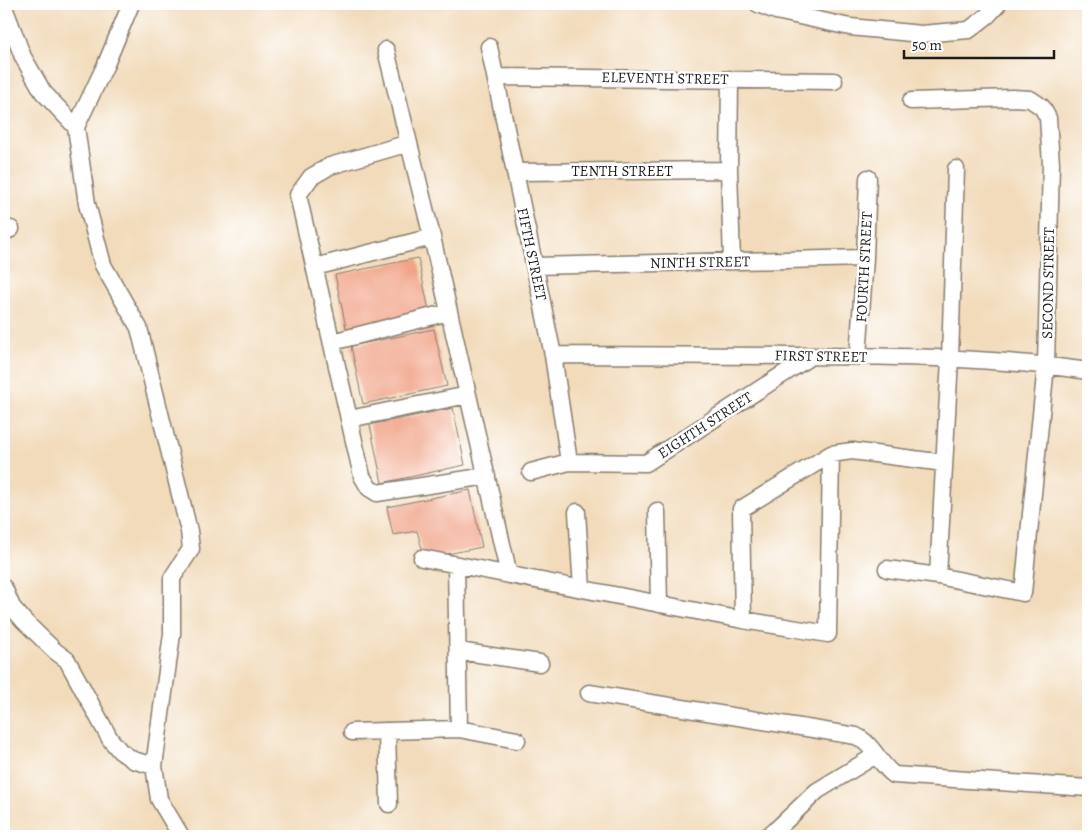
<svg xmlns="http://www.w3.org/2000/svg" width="1092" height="840" font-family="Alegreya,serif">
<rect width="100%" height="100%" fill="#fff"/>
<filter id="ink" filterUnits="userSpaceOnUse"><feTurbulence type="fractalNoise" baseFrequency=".02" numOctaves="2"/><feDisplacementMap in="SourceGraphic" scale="10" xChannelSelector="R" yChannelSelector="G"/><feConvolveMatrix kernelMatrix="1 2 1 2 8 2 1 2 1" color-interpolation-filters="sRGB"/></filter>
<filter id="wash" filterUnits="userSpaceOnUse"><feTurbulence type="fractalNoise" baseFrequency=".0096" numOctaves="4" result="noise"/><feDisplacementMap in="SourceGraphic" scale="20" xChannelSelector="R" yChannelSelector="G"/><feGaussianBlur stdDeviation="1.12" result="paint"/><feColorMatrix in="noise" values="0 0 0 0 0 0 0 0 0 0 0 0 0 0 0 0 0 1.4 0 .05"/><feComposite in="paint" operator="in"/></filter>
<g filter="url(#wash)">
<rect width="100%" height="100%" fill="#f2dbbb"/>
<g id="blocks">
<!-- building -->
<path fill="#f1a386" d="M418,258L430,315L347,332L335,275Z
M434,329L447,386L363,404L351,346Z
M453,408L465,465L382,483L370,425Z
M470,490L482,547L447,554L424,555L417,531L393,535L387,507Z"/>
</g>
</g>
<g filter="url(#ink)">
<use href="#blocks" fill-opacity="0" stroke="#877c6c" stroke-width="1"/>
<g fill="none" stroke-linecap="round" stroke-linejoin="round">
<!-- minor casing -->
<g stroke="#877c6c" stroke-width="19">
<path id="minor" d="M758,4L776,11L850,27L921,34L969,30L987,16L998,4
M4,7L23,57L43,92L76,127L87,204L103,265L139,328L189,531L191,549L172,578V634L154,766L159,799L181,836
M489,47L553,355L569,462
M386,50L432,237L509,575
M496,77L834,81
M730,79L729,170L732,261
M76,127L106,64L131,4
M409,143L330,166L311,177L298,195L362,476L369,488L377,493L487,476
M515,172L729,170
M4,232L11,229
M535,266L865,258
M315,267L432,237
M332,342L449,312
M553,355C634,355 715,356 796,356C894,356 992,357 1088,371
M858,356L865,258L868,178
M349,419L468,395
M531,472L569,462L646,463L811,356
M657,511L659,604
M577,512L582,589
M422,558L743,620L828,634L831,454
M456,565L459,729
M887,569L938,576L1023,593L1046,365L1051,164L1048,118L1042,107L1030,99L1013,98L911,101
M938,576L950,359L956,169
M4,588L12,607L24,621L55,651L67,660L110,739L120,751L133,760L154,766
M743,620L741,509L831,454L852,451L944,463
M458,651L540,663
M589,693L856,736C873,744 879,764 894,775L1088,788
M387,731L389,804
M352,732L459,729L517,740
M767,836L777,829L817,791L876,755"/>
</g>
<!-- minor -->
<use href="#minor" stroke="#fff" stroke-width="16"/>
</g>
</g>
<g text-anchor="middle" stroke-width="5" stroke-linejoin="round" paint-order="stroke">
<!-- street labels -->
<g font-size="15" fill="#1c1c1c" stroke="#fff">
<text transform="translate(665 78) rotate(1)" y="5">ELEVENTH STREET</text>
<text x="622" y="176">TENTH STREET</text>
<text transform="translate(532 254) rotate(78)" y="5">FIFTH STREET</text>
<text transform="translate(700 262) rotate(-1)" y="5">NINTH STREET</text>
<text transform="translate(864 267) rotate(-87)" y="5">FOURTH STREET</text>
<text transform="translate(1048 283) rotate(-89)" y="5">SECOND STREET</text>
<text transform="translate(821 356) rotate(1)" y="5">FIRST STREET</text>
<text transform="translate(705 425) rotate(-33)" y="5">EIGHTH STREET</text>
</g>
</g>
<!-- margin -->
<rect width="1092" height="840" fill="none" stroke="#fff" stroke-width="20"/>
<!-- scale -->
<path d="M904 50v8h150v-8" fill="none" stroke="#1c1c1c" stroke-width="2.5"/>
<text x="912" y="50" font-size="15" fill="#1c1c1c" stroke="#ffffff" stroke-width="4" paint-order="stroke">50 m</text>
</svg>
